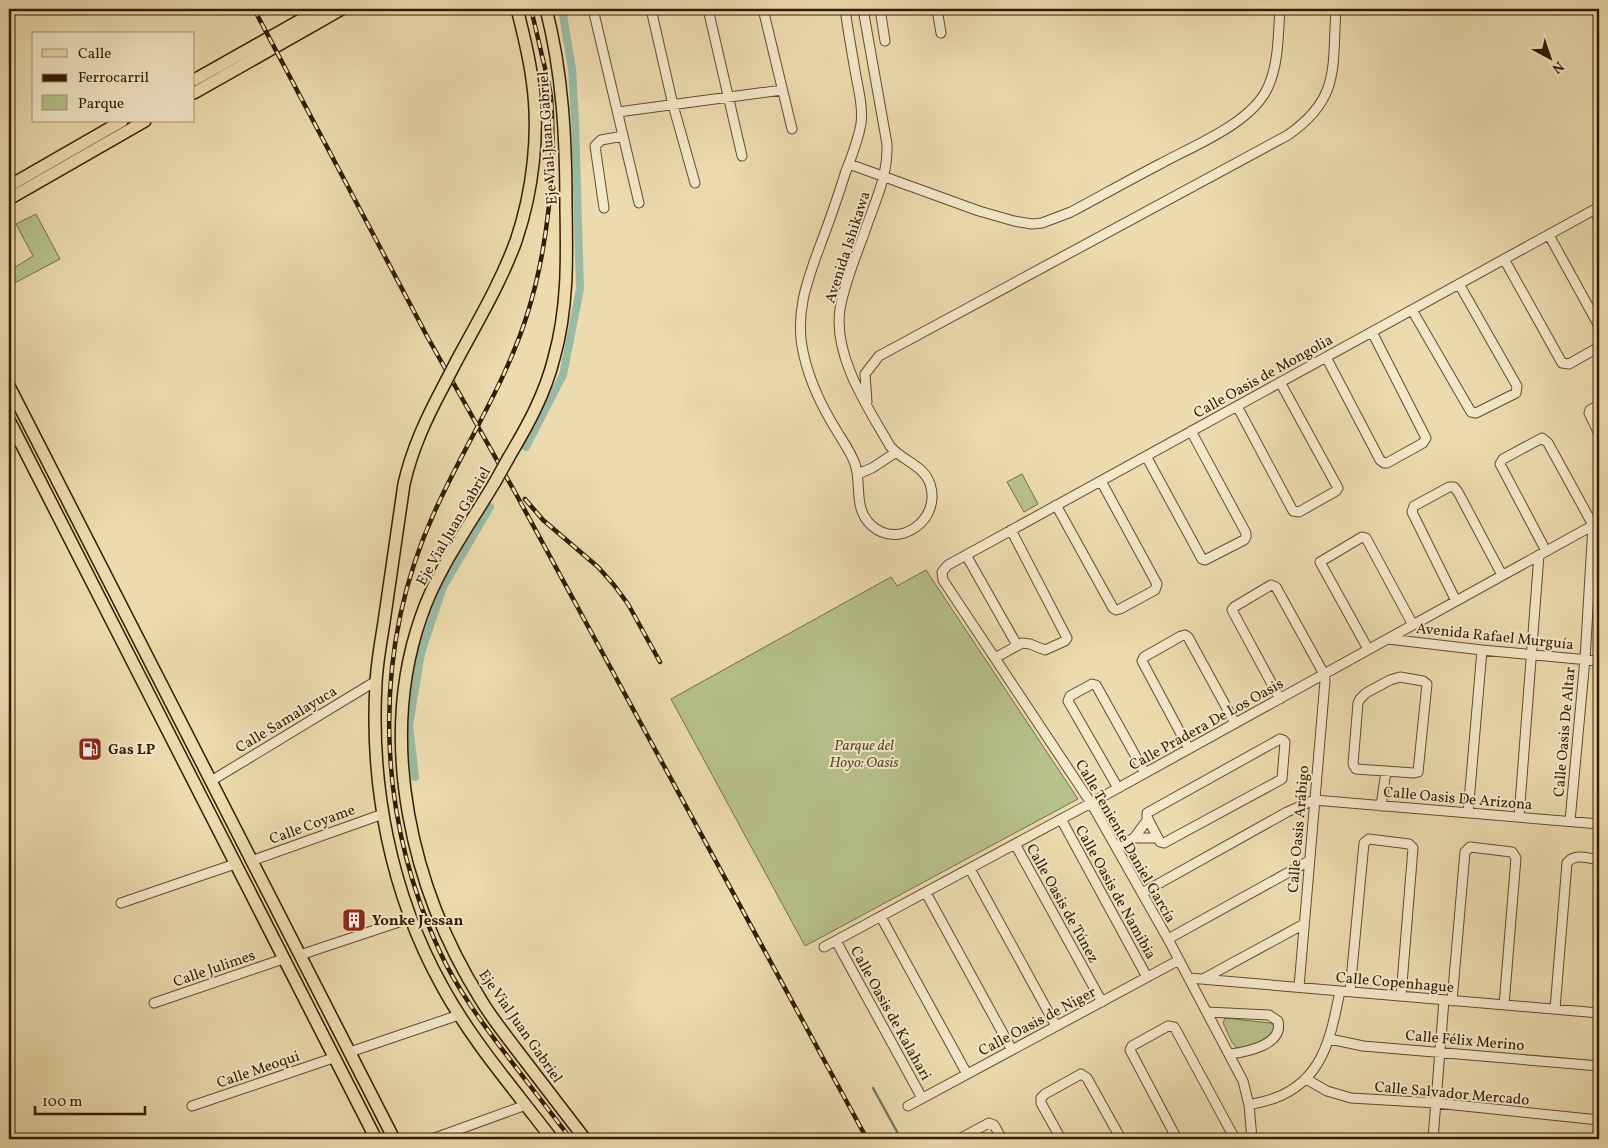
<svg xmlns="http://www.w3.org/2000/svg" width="1608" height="1148" font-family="Vollkorn,serif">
<rect width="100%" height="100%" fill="#ecdbae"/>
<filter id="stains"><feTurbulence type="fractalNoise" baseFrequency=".004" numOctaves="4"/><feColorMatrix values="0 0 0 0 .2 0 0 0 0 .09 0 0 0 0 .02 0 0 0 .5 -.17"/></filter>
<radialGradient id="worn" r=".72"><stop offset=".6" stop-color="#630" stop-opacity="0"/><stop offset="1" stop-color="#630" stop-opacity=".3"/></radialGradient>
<!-- green -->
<path fill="#b6c18c" stroke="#766e46" d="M36,214L60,259L9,286V271L33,256L16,224Z
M1022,474L1038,504L1024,512L1007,482Z
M926,570L1078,799L805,946L671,699L891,577L897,586Z
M1225,1018L1270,1023L1275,1026C1274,1028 1273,1031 1271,1033C1267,1040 1244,1053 1236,1047C1230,1042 1227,1030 1223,1023Z"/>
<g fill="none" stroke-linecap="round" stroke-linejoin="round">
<!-- stream -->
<path stroke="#717b64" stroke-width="2.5" d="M873,1088L901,1139"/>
<!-- canal -->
<path stroke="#99bba6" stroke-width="8" d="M526,447L563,375L580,289L575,120L572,69L562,9
M415,777L409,725L421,653L443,587L490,507"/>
<!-- minor casing -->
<g stroke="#644a2c" stroke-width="11">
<path id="minor" d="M593,9L639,203
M651,9L673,105L695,183
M708,9L742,156
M763,9L792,129
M845,9C848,31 852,53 856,76C859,92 863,108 861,124C858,140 852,156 846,171C839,193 832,214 824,235C809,276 793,312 804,356C810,382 821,405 835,428C842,440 851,452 855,464C862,485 853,508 871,525C899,551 942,519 930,484C924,465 902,461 890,446C867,406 833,356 840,309C845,280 858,252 867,225C877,197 888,174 887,144L863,9
M880,9L885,41
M937,9L941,33
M618,112L782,90
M849,164L979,211L1014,221L1032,224L1042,223L1071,212C1101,196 1131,179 1162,163C1195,145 1252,123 1268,87C1279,63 1278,34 1280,9
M604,208L595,146L601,140L623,136
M1594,210L1599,219
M1549,235L1599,326
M1504,259L1562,363L1569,364L1599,347
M1412,310L1471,412L1476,413L1516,393L1517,386L1459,284
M1326,357L1380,460L1384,463H1387L1423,443L1426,438L1372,332
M867,402L865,374L879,356L1288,135C1341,98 1332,67 1336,9
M1599,405L1590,410L1589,413L1599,434
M1237,406L1293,511L1299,512L1336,491L1338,488L1280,382
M1146,456L1202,559L1205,560L1244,540L1246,537V533L1191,431
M858,474L872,468L895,453
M1056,505L1113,608L1116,610L1120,609L1155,590L1157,584L1101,481
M1546,551L1500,464L1503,459L1542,438L1548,443L1593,525L1585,659L1570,821
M966,555L1017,645
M1456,601L1412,512L1414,506L1449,487H1454L1458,492L1502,575
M1388,639L1482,650L1599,661
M1368,649L1320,562L1362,537L1366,538L1413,625
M995,658L1022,643L1030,644L1045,650L1065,641L1067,638L1011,530
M1400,677L1423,681L1427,684L1418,772L1414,773L1356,769L1353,764L1358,703L1360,699L1366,693L1390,680Z
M1280,699L1232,610L1234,607L1271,585L1276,587L1324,674L1325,681L1299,987
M1280,739L1283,740L1285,742L1282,779L1164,843L1160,842L1147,817V813Z
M1189,749L1142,661L1144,657L1181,636L1185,635L1188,637L1235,723
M211,781L376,681
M1118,788L1068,701L1070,696L1092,684L1096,685L1145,773
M1381,806L1386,771
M1468,813L1482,650
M1519,817L1539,555
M1061,819L1147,977
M1134,838H1158
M1015,844L1102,1002
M1117,848L1134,838L1148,819
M251,861L383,814
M970,869L1056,1026
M926,893L1012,1050
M1142,893L1287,812L1314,800L1599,824
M121,903L235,864
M881,917L967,1074
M1168,939L1309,861
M836,941L922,1098
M824,947L1091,803L1599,522
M300,955L411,918
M1189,978L1599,1013
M1203,979L1304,924
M1350,991L1364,843L1369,839L1409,844L1413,848L1401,996
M1452,1001L1465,852L1470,847L1512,852L1516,858L1504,1005
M154,1003L283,959
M1555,1009L1567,863C1574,853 1588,858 1599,860
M1207,1012L1269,1015L1278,1021C1284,1045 1246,1052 1230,1054
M1330,1039L1363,1046L1599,1066
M350,1052L459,1015
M1306,1079L1327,1091L1351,1098L1436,1103L1599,1120
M1249,1105C1258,1103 1267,1101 1275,1098C1324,1080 1331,1035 1340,991
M192,1106L333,1058
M908,1106L1179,960
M432,1139L526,1105
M959,1139L989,1123L994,1125L1002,1139
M1061,1139L1041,1103V1098L1045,1094L1081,1074L1087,1078L1121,1139
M1177,1139L1130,1050L1132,1046L1168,1026L1174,1027L1176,1030L1235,1139
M1252,1139L1249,1105L1243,1081L1168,939L1091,803L943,580L942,572L948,565L1599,207
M1433,1139L1444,1000"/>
</g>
<!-- major casing -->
<g stroke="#361a01" stroke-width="14">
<path id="major" d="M194,80L320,9
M194,93L342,9
M9,186L122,121
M9,199L145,121
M457,360C478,321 501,282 516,241C533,191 540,132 532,79C529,56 523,32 517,9
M9,386L394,1139
M443,387C426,419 412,449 404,484C398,528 391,571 385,615C382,637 377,660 376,683C370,787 391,894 442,986C472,1041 514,1089 552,1139
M9,420L376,1139
M509,457C528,425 545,394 554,358C568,308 567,259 566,208C566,141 563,74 546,9
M495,482C469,526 437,569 421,617C377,743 412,890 481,1000C491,1017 504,1033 516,1049C539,1079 562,1109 585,1139"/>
</g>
<!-- minor -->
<use href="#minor" stroke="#f3e8ca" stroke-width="9"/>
<!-- major -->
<use href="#major" stroke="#ecdbae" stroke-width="11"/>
<!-- rail casing -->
<g stroke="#361a01" stroke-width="4.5">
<path id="rail" d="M254,9L428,338L516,494L867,1139
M531,9C536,29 540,48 545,68C547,78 550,88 551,98C556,167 548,249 527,315C505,385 464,446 434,513C371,652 376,812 439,950C457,989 482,1023 508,1057C529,1084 550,1112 571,1139
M525,499L543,520L598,567L614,585L628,604L660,662"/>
</g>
<!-- rail -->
<use href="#rail" stroke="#f3e8ca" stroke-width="2.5" stroke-dasharray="8" stroke-linecap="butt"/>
<!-- major-bridge casing -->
<g stroke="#361a01" stroke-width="14" stroke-linecap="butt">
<path id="major-bridge" d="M443,387L457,360
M495,482L509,457"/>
</g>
<!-- major-bridge -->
<use href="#major-bridge" stroke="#ecdbae" stroke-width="11"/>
</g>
<!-- icons -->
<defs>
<g id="fuel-square" transform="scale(1.25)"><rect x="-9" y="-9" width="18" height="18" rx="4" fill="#8f2418" stroke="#f3e8ca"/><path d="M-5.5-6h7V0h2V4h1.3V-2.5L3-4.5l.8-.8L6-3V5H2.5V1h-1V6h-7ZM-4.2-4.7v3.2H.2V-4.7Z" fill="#fff"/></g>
<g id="building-square" transform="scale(1.25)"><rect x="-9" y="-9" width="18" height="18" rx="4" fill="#8f2418" stroke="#f3e8ca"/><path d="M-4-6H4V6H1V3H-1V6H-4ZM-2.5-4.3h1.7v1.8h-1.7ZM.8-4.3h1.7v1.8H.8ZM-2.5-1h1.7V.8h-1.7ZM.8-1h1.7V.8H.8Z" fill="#fff"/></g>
</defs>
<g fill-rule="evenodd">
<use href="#fuel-square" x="90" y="749"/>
<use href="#building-square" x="354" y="920"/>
</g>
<g text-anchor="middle" stroke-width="4" stroke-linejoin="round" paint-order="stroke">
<!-- street labels -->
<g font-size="15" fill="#361a01" stroke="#f3e8ca">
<text transform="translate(547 138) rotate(-94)" y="5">Eje Vial Juan Gabriel</text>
<text transform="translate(847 247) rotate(-72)" y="5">Avenida Ishikawa</text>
<text transform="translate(1263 376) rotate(-29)" y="5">Calle Oasis de Mongolia</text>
<text transform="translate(453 526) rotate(-60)" y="5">Eje Vial Juan Gabriel</text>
<text transform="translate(1495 636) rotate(6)" y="5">Avenida Rafael Murguía</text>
<text transform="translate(286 719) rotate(-31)" y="5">Calle Samalayuca</text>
<text transform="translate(1206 724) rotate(-29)" y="5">Calle Pradera De Los Oasis</text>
<text transform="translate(1564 732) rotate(-85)" y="5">Calle Oasis De Altar</text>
<text transform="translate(1458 798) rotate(5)" y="5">Calle Oasis De Arizona</text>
<text transform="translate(312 824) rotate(-20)" y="5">Calle Coyame</text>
<text transform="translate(1298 829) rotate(-85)" y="5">Calle Oasis Arábigo</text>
<text transform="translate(1126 841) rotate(60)" y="5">Calle Teniente Daniel García</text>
<text transform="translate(1116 892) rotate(61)" y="5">Calle Oasis de Namibia</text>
<text transform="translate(1063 903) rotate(61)" y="5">Calle Oasis de Túnez</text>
<text transform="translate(214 968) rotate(-19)" y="5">Calle Julimes</text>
<text transform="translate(1395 982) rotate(5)" y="5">Calle Copenhague</text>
<text transform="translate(891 1013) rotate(61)" y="5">Calle Oasis de Kalahari</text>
<text transform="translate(1037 1021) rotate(-28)" y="5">Calle Oasis de Niger</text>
<text transform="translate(521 1026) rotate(55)" y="5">Eje Vial Juan Gabriel</text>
<text transform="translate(1465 1040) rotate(5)" y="5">Calle Félix Merino</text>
<text transform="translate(258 1069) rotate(-19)" y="5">Calle Meoqui</text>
<text transform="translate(1452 1093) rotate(5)" y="5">Calle Salvador Mercado</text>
</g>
<!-- park labels -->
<g font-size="15" font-style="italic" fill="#5c4c2b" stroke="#f3e8ca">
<text x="864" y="750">Parque del<tspan x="864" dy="17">Hoyo: Oasis</tspan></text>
</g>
<!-- poi labels -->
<g font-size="15" font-weight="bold" fill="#361a01" stroke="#f3e8ca" text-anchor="start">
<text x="108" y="754">Gas LP</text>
<text x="372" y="925">Yonke Jessan</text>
</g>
</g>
<!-- margin -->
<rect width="1608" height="1148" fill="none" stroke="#ecdbae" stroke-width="30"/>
<rect x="10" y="10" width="1588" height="1128" fill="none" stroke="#361a01" stroke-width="2.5"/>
<rect x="15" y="15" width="1578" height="1118" fill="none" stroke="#361a01"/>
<!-- legend -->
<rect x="32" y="32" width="162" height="90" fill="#f3e8ca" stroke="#a7967a"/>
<rect x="42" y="49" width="25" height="8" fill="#ecdbae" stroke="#a7967a"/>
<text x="78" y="58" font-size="15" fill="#361a01">Calle</text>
<rect x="42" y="74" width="25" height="8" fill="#361a01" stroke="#a7967a"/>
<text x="78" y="82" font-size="15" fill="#361a01">Ferrocarril</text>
<rect x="42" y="95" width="25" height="15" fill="#b6c18c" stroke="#a7967a"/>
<text x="78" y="108" font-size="15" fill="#361a01">Parque</text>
<!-- north arrow -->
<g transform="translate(1550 58) rotate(140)" stroke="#f3e8ca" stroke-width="4" paint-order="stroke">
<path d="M0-4L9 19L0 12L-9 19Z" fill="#361a01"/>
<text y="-8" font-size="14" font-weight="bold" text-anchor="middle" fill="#361a01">N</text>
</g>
<!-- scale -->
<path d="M35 1106v8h110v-8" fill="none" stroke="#361a01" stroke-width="2.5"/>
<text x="42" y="1106" font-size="15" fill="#361a01" stroke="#f3e8ca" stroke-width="4" paint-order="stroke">100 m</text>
<rect width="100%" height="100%" filter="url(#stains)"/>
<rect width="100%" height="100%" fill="url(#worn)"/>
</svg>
